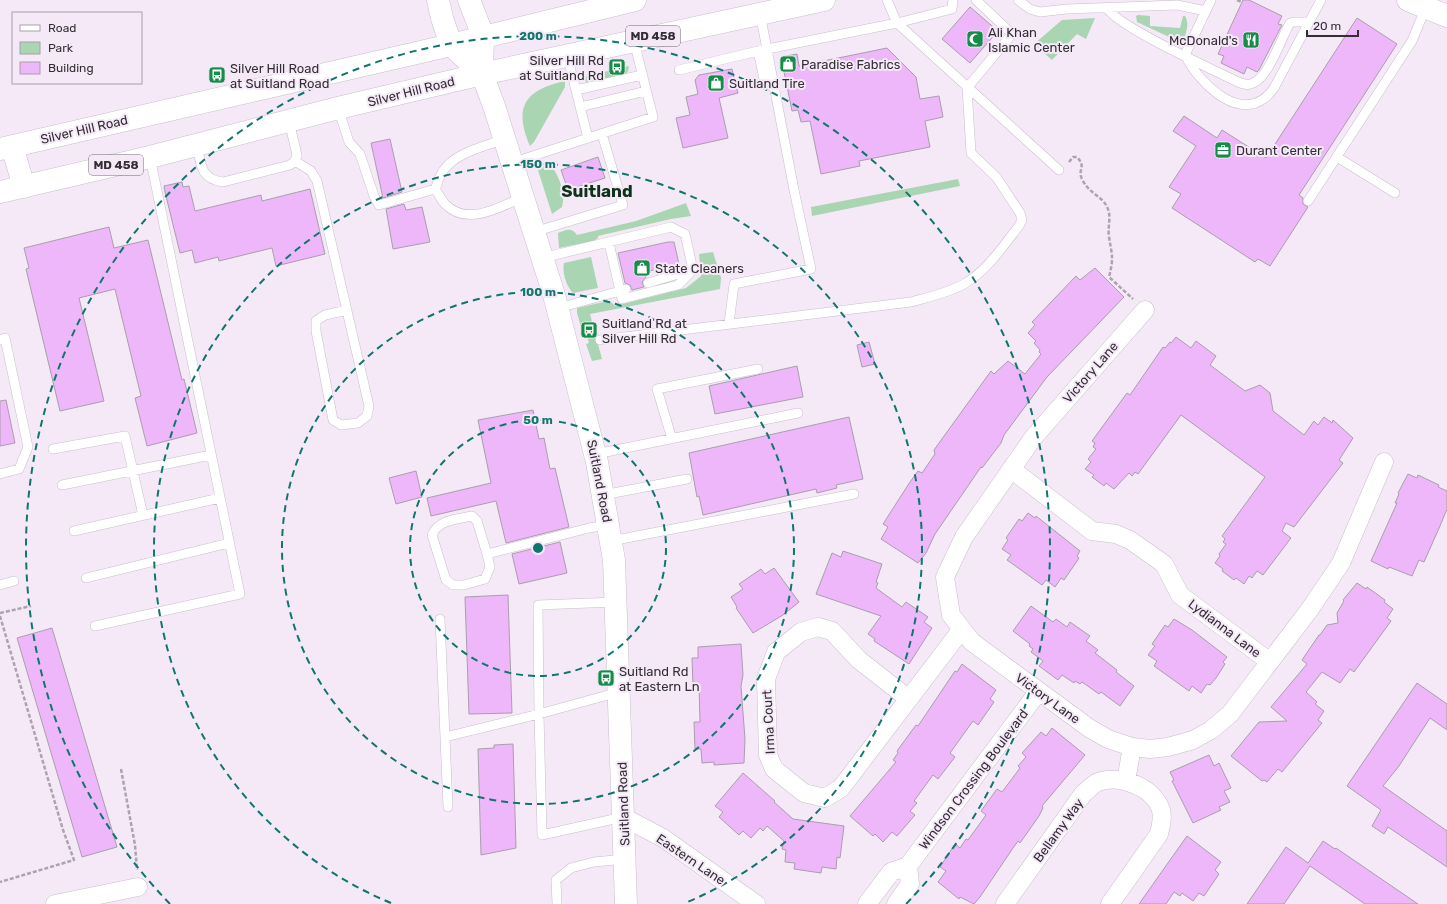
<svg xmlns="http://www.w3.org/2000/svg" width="1447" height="904" font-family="Rubik,sans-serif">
<rect width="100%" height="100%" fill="#f5e9f8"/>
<!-- green -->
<path fill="#a9d5b2" d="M1138,15L1150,16V26L1180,28L1183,16H1185C1190,24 1186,34 1182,43L1137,22L1136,16Z
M1095,18L1086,39L1077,34L1052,60L1034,44L1062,20Z
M629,66L628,71L625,75L587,83L583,77Z
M565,81V87L534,142L530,146C513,107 525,90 565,81Z
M546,162C558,169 566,193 562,207L552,214L536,164Z
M958,179L960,186L812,216L811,207Z
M686,203L691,216L671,219L598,236V238L594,241L559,248L558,233C566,230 572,227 577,235L636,221Z
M713,252L721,278L720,289L590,314L602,359L592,361L586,344L589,343L585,329L582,330L577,313V308L608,301L611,302L615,306L686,288L701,276L699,254Z
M591,257L598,288L573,293C566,285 562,273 564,263Z"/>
<!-- building -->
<path fill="#eeb7fa" stroke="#a99eac" d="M1243,0H1249L1282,16L1278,24L1282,25L1259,70L1257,72L1247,67L1244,74L1221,63L1224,56L1218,54Z
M970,7L998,31L970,63L942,39Z
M1357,18L1397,44L1299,195L1303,198V204L1308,207L1270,266L1258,259L1255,262L1172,208L1181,194L1169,187L1196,146L1173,131L1184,116L1217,138L1222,130L1266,158Z
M887,48L916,77L920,99L939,96L943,117L925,121L930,147L859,161L860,166L821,174L810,121L801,122L798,110L792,111L781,57L797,54L799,66Z
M732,69L738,93L719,98L728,138L683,148L676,118L690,115L686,97L698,94L695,80L699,75Z
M390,139L402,192L383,198L371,143Z
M598,157L605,178L568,190L561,170Z
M182,182L183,187L189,186L195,211L261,195L262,201L310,189L325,254L276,266L272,248L219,261L218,257L195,263L192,250L180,253L165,192L164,186Z
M404,204L406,210L422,207L430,242L393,249L386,209Z
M109,227L114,248L148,240L182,380L184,379L197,433L147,446L135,398L141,396L115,289L79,298L104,401L60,411L26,269L29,268L24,248Z
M668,242H674L679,264L645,272L646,277L642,282L644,287L632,290L630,285L625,283L618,253Z
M1095,268L1124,297L1047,377L1004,435L1001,443L982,468L981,467L935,534L926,553L918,563L881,539L888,527L883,524L910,482L918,471L922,473L935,454L934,450L991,371L994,374L1008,361L1025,374L1041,354L1039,352L1040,350L1034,343L1036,341L1028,333L1035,325L1032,322L1076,276L1080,280Z
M1176,337L1191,348L1196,341L1216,356L1210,365L1245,391L1260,385L1270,393L1273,411L1304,435L1314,421L1318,425L1324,417L1332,423L1333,420L1353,438L1339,460L1343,463L1294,527L1286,523L1282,531L1291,538L1263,575L1257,571L1252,578L1249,576L1244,584L1236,578L1234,580L1222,571L1223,569L1215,563L1220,556L1219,554L1226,544L1223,542L1225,539L1222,536L1265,477L1181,415L1138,474L1135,472L1132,476L1129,473L1114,489L1106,483L1104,486L1092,477L1094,475L1085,469L1091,462L1088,459L1096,449L1093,447L1095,443L1092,441L1127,393L1130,395L1163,347L1165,348L1170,342L1171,343Z
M869,342L875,364L862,367L857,345Z
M797,366L803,397L715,414L709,386Z
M6,400L15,443L0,446V401Z
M533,410L539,439L544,438L550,469L555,468L569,527L506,543L496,501L431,516L427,498L491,483L478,420Z
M849,417L863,479L836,485L837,488L817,493L816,489L703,515L699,496L697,497L689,453Z
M416,471L422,497L396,504L389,478Z
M1408,474L1417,478L1418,475L1439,485L1438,487L1447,491V509L1440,526L1424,562L1419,560L1412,576L1389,567L1388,569L1371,561L1397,503H1395L1399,494L1398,493Z
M1028,513L1035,518L1036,516L1080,551L1077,556L1079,558L1073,567L1064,580L1061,578L1055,587L1046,580L1042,585L1007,560L1011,555L1002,549L1008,540L1006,538L1019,519L1022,521Z
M560,542L567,573L519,584L512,554Z
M843,551L882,564L876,582L878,583L876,588L902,607L906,602L928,617L924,622L932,628L909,664L874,641L875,639L868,634L881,616L816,594L832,553L841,557Z
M774,568L799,602L783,615L753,633L736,608L737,607L731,597L743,589L739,584L761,569L765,574Z
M1357,583L1366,589L1367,587L1385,600L1384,602L1393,609L1387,618L1391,621L1354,672L1350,669L1340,683L1322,672L1306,692L1317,702L1315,704L1324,711L1318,720L1322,723L1282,772L1278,769L1267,782L1264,780L1262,781L1231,756L1259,722L1287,721L1271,707L1307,664L1302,660L1319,635H1320L1327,625L1338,623L1337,613L1344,601L1343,600Z
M508,595L512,713L469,714L465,597Z
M1031,606L1053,622L1056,619L1067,627L1070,622L1090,636L1086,641L1098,650L1095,653L1117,670L1116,672L1134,686L1120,706L1101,692L1099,694L1082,682L1080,684L1075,681L1074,683L1062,675L1058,680L1039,666L1043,661L1031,652L1033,649L1029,646L1030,644L1013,631Z
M1174,619L1192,630L1227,657L1223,662L1225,664L1216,678L1210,685L1207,684L1201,693L1192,686L1189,691L1154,666L1157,661L1148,655L1155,646L1152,644L1165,625L1168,627Z
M52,628L117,847L82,857L17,638Z
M741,644L743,675L741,686L745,739L744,763L714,765V762L702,763L701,749H695L694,722H700L699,685L693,686L692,658H698V647Z
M962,664L996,690L990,699L994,702L978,725L973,721L950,753L955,757L938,779L933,775L914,801L917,803L910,811L915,815L897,836L892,832L883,842L875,834L873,836L850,816L896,762L893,760L898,753L897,751L916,725L918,726L955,671L957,672Z
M1417,683L1447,704V730L1430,718L1399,766L1383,786L1447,831V867L1388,827L1384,834L1372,826L1381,810L1347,786Z
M1052,728L1085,755L1042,806L1043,808L1039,816L1020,843L1018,841L1013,848L980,897L974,904L960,897L959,899L938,882L946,871L940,867L955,844L960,848L966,839L968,840L986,815L981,811L997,789L1002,792L1020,768L1018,766L1026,757L1022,753L1041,732L1046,736Z
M513,744L516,848L481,855L478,749L494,748V745Z
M1209,755L1214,766L1219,763L1231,788L1224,791L1230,802L1219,807L1221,810L1193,823L1172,781L1174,780L1170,772Z
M743,773L775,801L774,802L793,819L844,826L840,858L837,857L836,869L822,867L821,873L794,869L795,863L785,862L786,850L782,849L784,841L767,826L763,831L760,828L751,838L743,831L739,835L719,817L723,812L715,806Z
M1187,836L1221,862L1215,870L1219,874L1204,896L1199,893L1193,901L1182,893L1180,896L1174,892L1166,904H1139Z
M1323,841L1335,849L1336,848L1418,904H1365L1310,866L1284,904H1247L1286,847L1308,863Z"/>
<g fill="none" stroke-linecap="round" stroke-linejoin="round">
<!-- lane casing -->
<g stroke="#c9becc" stroke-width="10">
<path id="lane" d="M953,0L952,9L897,23L1059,170
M1018,0L1030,9L1040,12L1067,9L1177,5L1206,11
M1107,8C1118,27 1214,70 1238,82C1243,84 1248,86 1253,83C1269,77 1281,38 1290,23L1294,22H1309
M758,51L764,79L775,89
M567,55L588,138
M1185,55C1200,85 1245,129 1274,88L1321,0
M1185,55L1211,0
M679,70L758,51L897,23L887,0
M576,90L642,75
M580,107L646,91
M338,108L349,142L360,154L374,196L379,205L435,189C439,194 441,200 445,204C467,227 500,207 523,197
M197,145C201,164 200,179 223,182L290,165L295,161L297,155L289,121
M1337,157L1395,193
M295,161L311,171L317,181L369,406L367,416L358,423L341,425L333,420L316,331V321L325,315L347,310
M511,163L653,117L634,41
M435,189C438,183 439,176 443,171C456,152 484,147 504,139
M1308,201L1412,41L1426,7
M534,232L623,205L602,134
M609,243L620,291L626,289
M542,258L671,227L685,234L693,270L678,285L622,299L620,291L558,308
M648,283L692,270
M729,324L734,284L811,269L794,190L760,13
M0,340L5,338L28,447L19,469L0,474
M600,340L911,302C929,297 948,293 964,284C987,271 1003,246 1019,226L1022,220L1020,213L997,178L971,153L967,88L1012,34L976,0
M672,439L657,389L758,369
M53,449L125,436L143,515
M596,454L798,413
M62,485L211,455
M603,495L687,479
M74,531L220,498
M611,541L854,494
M487,554L477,521L472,516C457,519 438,520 432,535L446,580L453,585H464L485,579L490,567L487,554L589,528L608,525
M86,578L229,543
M0,585L14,581
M616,602L538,605L539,714L542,835L623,817
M440,619L445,737L539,714L619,692
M95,626L240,594L150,157
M445,737L448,807
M557,904L556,880L571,868L594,862L625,859"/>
</g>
<!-- street casing -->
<g stroke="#c9becc" stroke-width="19">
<path id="street" d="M1145,310L1033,438L964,537L945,577L951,615L972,642L1089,728L1108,739L1132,747L1150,749L1168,747L1193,740L1211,730L1230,714L1310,609L1341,563L1384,462
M1011,469L1092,531L1116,534L1130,540L1164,564L1180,595L1270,662
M909,699L859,660L832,631L818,627L801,632L776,652L766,679L768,755L774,769L804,793L825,798L841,788L962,629
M1126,781L1132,747
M623,817L663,838L756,904
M55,904L138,887
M867,904L891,872L908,866L1038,692
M896,904L910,884L908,866
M1005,904L1083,794C1088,790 1093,784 1098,782C1119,774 1154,787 1161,810C1163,818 1161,826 1159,834L1110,904"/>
</g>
<!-- secondary casing -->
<g stroke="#c9becc" stroke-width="23">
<path id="secondary" d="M438,0L442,18L451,45L482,74L494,106L554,295L597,462L614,560L626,904
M469,0L483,36L482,74"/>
</g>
<!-- primary casing -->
<g stroke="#c9becc" stroke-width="23">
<path id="primary" d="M1408,0L1447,16
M12,146L24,187
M0,149L451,45L635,0
M0,192L150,157L338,108L482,74L824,0"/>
</g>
<!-- path -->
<path stroke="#aca3ae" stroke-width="2.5" stroke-dasharray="4 2" stroke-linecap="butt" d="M1237,0L1242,2
M1069,162L1073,157H1077C1087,168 1077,169 1082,179C1087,190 1096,194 1103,201C1114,213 1107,224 1109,237C1112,256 1114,257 1109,277L1133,299
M0,613L31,606
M0,616L63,830L74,860L0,882
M121,769L135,845L137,870"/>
<!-- lane -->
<use href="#lane" stroke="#fff" stroke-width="9"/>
<!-- street -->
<use href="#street" stroke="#fff" stroke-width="18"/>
<!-- secondary -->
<use href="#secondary" stroke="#fff" stroke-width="22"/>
<!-- primary -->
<use href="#primary" stroke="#fff" stroke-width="22"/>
</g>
<!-- distance rings -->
<g fill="none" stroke="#0f766e" stroke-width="2" stroke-dasharray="7 5">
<circle cx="538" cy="548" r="128"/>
<circle cx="538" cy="548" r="256"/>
<path d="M391 903A384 384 0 1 1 685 903"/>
<path d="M170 904A512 512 0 1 1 906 904"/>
</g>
<!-- icons -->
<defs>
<g id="mosque-square" transform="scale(0.9)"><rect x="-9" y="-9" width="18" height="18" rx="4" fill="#158d48" stroke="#f5e9f8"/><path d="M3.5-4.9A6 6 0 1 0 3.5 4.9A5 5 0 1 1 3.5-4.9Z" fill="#fff"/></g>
<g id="restaurant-square" transform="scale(0.9)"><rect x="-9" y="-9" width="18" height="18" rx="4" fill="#158d48" stroke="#f5e9f8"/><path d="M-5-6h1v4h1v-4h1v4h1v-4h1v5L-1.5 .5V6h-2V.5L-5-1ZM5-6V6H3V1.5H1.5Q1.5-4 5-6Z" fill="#fff"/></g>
<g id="shop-square" transform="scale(0.9)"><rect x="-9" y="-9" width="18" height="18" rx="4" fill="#158d48" stroke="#f5e9f8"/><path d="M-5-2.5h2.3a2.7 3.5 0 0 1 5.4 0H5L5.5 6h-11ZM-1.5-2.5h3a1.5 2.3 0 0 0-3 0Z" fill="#fff"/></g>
<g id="bus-square" transform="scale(0.9)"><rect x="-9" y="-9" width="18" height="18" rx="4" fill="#158d48" stroke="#f5e9f8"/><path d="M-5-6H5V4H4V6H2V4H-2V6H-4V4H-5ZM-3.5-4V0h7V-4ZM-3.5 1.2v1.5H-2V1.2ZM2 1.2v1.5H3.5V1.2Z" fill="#fff"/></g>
<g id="office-square" transform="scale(0.9)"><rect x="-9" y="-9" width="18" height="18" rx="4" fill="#158d48" stroke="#f5e9f8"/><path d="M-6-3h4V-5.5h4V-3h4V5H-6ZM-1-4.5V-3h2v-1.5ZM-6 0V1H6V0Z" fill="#fff"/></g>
</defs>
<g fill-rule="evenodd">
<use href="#mosque-square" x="975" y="39"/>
<use href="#restaurant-square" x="1251" y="40"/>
<use href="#shop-square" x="788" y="64"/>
<use href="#bus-square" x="617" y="67"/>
<use href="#bus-square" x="217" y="75"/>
<use href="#shop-square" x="716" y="83"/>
<use href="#office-square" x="1223" y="150"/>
<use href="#shop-square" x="642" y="268"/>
<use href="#bus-square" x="589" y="330"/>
<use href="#bus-square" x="606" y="678"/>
</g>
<g text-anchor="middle" stroke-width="4" stroke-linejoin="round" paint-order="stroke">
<!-- shield labels -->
<g fill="#f5e9f8" stroke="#6c666e" stroke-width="1">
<rect x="626" y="26" width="54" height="20" rx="3"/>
<rect x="89" y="155" width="54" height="20" rx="3"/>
</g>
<g font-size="12" font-weight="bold" fill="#322e33">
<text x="653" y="40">MD 458</text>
<text x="116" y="169">MD 458</text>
</g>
<!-- poi labels -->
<g font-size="13" fill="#322e33" stroke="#f5e9f8" text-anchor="start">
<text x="988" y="37">Ali Khan<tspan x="988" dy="15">Islamic Center</tspan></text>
<text x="1238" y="45" text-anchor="end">McDonald's</text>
<text x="604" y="65" text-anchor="end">Silver Hill Rd<tspan x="604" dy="15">at Suitland Rd</tspan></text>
<text x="801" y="69">Paradise Fabrics</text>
<text x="230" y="73">Silver Hill Road<tspan x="230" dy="15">at Suitland Road</tspan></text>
<text x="729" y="88">Suitland Tire</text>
<text x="1236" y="155">Durant Center</text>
<text x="655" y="273">State Cleaners</text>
<text x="602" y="328">Suitland Rd at<tspan x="602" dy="15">Silver Hill Rd</tspan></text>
<text x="619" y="676">Suitland Rd<tspan x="619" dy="15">at Eastern Ln</tspan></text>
</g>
<!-- street labels -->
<g font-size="13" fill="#322e33" stroke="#f5e9f8">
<text transform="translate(411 91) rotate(-14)" y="5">Silver Hill Road</text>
<text transform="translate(84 129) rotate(-13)" y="5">Silver Hill Road</text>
<text transform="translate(1090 372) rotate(-49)" y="5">Victory Lane</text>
<text transform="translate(600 481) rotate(79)" y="5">Suitland Road</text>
<text transform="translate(1225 628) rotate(37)" y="5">Lydianna Lane</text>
<text transform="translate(1048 698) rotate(36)" y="5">Victory Lane</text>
<text transform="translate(768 722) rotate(-93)" y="5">Irma Court</text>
<text transform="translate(973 779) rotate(-53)" y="5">Windson Crossing Boulevard</text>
<text transform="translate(623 804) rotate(-92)" y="5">Suitland Road</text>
<text transform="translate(1058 830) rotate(-54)" y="5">Bellamy Way</text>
<text transform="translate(691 859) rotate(34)" y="5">Eastern Lane</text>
</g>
<!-- district labels -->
<g font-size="17" font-weight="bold" fill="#0e3119" stroke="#f5e9f8">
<text x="597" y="197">Suitland</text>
</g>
</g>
<circle cx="538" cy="548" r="6" fill="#0f766e" stroke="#f5e9f8" stroke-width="2"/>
<g font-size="12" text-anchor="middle" font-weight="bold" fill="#0f766e" stroke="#f5e9f8" stroke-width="4" stroke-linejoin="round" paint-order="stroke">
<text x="538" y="40">200 m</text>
<text x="538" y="168">150 m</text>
<text x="538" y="296">100 m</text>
<text x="538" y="424">50 m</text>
</g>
<!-- legend -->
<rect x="12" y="12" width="130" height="72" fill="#f5e9f8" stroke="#a79ea9"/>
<rect x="20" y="25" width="20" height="6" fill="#ffffff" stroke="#a79ea9"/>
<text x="48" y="32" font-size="12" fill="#322e33">Road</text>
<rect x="20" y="42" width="20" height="12" fill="#a9d5b2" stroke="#a79ea9"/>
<text x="48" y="52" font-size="12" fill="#322e33">Park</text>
<rect x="20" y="62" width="20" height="12" fill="#eeb7fa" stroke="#a79ea9"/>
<text x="48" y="72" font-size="12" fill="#322e33">Building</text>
<!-- scale -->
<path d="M1307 30v6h51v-6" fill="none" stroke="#322e33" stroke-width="2"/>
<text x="1313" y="30" font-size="12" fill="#322e33" stroke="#f5e9f8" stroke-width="3" paint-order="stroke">20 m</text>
</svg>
